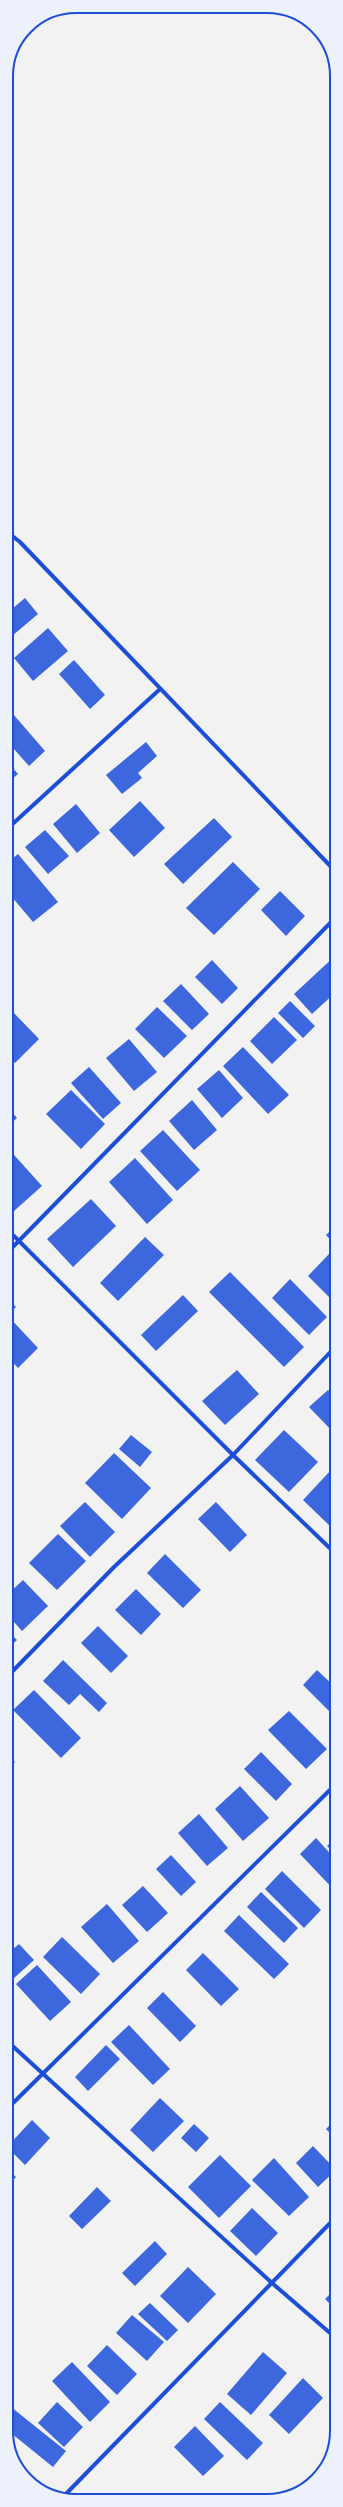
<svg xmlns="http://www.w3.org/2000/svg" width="343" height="2507" font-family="'Exo 2',sans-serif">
<rect width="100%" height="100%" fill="#f2f2f2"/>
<!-- building -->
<path fill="#3d67dc" d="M25,598L38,614L12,636L6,630V614Z
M48,628L68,651L33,681L14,658Z
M74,660L105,695L90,709L59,674Z
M13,714L45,751L29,766L6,740V720Z
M146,742L157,756L138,773L142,778L122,794L106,775Z
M6,760L18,774L6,784Z
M140,801L165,828L134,857L109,830Z
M76,804L100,833L77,853L53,824Z
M214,818L232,837L183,884L164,864Z
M45,830L69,856L48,874L25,847Z
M18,854L58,902L33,922L6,890V864Z
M233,862L260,889L214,935L186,908Z
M280,891L305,916L286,936L261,910Z
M336,955L337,991L312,1014L294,994Z
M212,960L238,988L222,1004L195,977Z
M181,984L209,1014L192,1030L163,1001Z
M290,1001L315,1026L303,1038L278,1013Z
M157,1007L187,1036L164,1058L135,1029Z
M13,1012L39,1039L15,1063L6,1054V1019Z
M274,1017L297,1040L272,1064L250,1041Z
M129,1039L157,1072L134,1091L106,1058Z
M243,1047L289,1095L268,1114L223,1066Z
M89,1067L121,1103L103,1119L71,1083Z
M219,1070L243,1098L222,1118L197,1089Z
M71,1090L105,1124L81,1149L46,1114Z
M192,1100L217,1130L194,1150L169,1121Z
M6,1105L17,1118L6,1128Z
M163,1130L200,1170L177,1191L140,1151Z
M6,1146L42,1186L14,1211L6,1202Z
M135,1158L173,1200L147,1224L109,1182Z
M91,1199L116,1226L73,1267L47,1239Z
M337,1224V1247L326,1235Z
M145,1237L164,1255L118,1301L100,1283Z
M329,1254L337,1261V1305L308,1276Z
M230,1272L304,1347L284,1367L209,1292Z
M290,1279L327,1317L309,1335L272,1298Z
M183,1295L198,1311L156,1351L141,1335Z
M6,1297L16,1307L7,1315L38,1348L18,1368L6,1355Z
M237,1370L259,1394L225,1425L202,1401Z
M328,1390L337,1399L335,1434L309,1407Z
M284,1430L318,1462L289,1492L255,1460Z
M131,1435L152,1452L140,1467L119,1449Z
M114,1453L151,1488L122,1519L85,1483Z
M331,1470L337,1475V1524L332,1528L303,1500Z
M85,1502L115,1532L90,1557L60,1526Z
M216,1502L247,1535L230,1552L198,1519Z
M58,1534L86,1561L57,1590L29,1563Z
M165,1554L201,1590L183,1608L147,1573Z
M23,1580L48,1606L22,1631L6,1613V1596Z
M136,1589L161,1614L141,1635L115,1610Z
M98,1626L128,1656L111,1673L81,1643Z
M6,1629L17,1640L6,1650Z
M63,1660L107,1703L99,1712L80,1694L69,1705L43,1681Z
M317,1670L337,1689V1719L303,1685Z
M34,1690L81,1738L61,1758L13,1710Z
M289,1711L327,1749L306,1769L268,1730Z
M6,1752L15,1762L6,1771Z
M261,1752L292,1784L276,1801L244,1769Z
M240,1786L269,1818L243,1841L215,1809Z
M199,1814L228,1848L207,1866L178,1833Z
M337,1836V1856L327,1846Z
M316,1838L337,1861L336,1892L300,1854Z
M171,1855L196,1882L181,1896L156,1869Z
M282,1871L321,1910L304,1928L265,1889Z
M143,1886L168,1913L147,1932L122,1905Z
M261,1892L298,1928L284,1943L247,1907Z
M107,1904L139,1941L113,1963L81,1927Z
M239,1915L289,1964L274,1979L224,1931Z
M62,1937L100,1974L81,1994L43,1957Z
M19,1944L34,1960L13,1979L6,1971V1955Z
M203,1953L239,1989L221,2006L186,1970Z
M37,1965L71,2002L50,2021L16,1984Z
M163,1992L196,2026L180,2042L147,2008Z
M129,2025L170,2069L153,2085L111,2042Z
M106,2045L120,2059L88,2091L75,2077Z
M160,2098L184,2121L153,2152L130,2130Z
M337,2118V2140L326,2129Z
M32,2120L50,2138L25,2165L7,2147Z
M194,2124L209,2138L196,2152L181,2138Z
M313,2146L336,2170L318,2187L296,2163Z
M220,2155L251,2186L219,2218L188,2187Z
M274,2158L309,2197L289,2216L252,2180Z
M6,2167L16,2177L6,2187Z
M97,2187L111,2201L82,2229L69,2216Z
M252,2208L278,2233L256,2256L230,2231Z
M155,2241L167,2254L135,2286L122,2273Z
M188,2267L216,2294L188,2323L160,2296Z
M337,2287V2311L325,2299Z
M150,2303L178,2330L167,2341L138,2314Z
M132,2315L164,2342L147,2361L116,2333Z
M107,2345L137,2374L117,2395L87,2366Z
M263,2352L287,2373L251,2415L227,2394Z
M72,2362L110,2402L90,2422L52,2381Z
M303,2378L323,2398L289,2434L269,2415Z
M57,2402L83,2427L64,2447L38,2423Z
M220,2402L263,2443L247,2460L204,2419Z
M6,2403L66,2451L53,2467L6,2429Z
M195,2426L224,2456L203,2476L174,2447Z
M333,2449L332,2458L329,2461L325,2457Z"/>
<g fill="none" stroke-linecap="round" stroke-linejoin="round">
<!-- minor -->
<path stroke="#1d4ed8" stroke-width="4" d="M6,531L20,542L337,873
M6,830L159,690
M6,1228L233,1455L337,1555
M6,1254L337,916
M6,1678L113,1568L233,1455L337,1345
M6,2040L272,2283L337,2339
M6,2110L337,1783
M61,2499L337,2216"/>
</g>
<!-- crop -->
<path d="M0 0H343V2507H0ZM76 13H267A63 63 0 0 1 330 76V2431A63 63 0 0 1 267 2494H76A63 63 0 0 1 13 2431V76A63 63 0 0 1 76 13Z" fill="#edf1fc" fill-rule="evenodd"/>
<path fill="none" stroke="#1d4ed8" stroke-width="2" d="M76 13H267A63 63 0 0 1 330 76V2431A63 63 0 0 1 267 2494H76A63 63 0 0 1 13 2431V76A63 63 0 0 1 76 13Z"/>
</svg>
